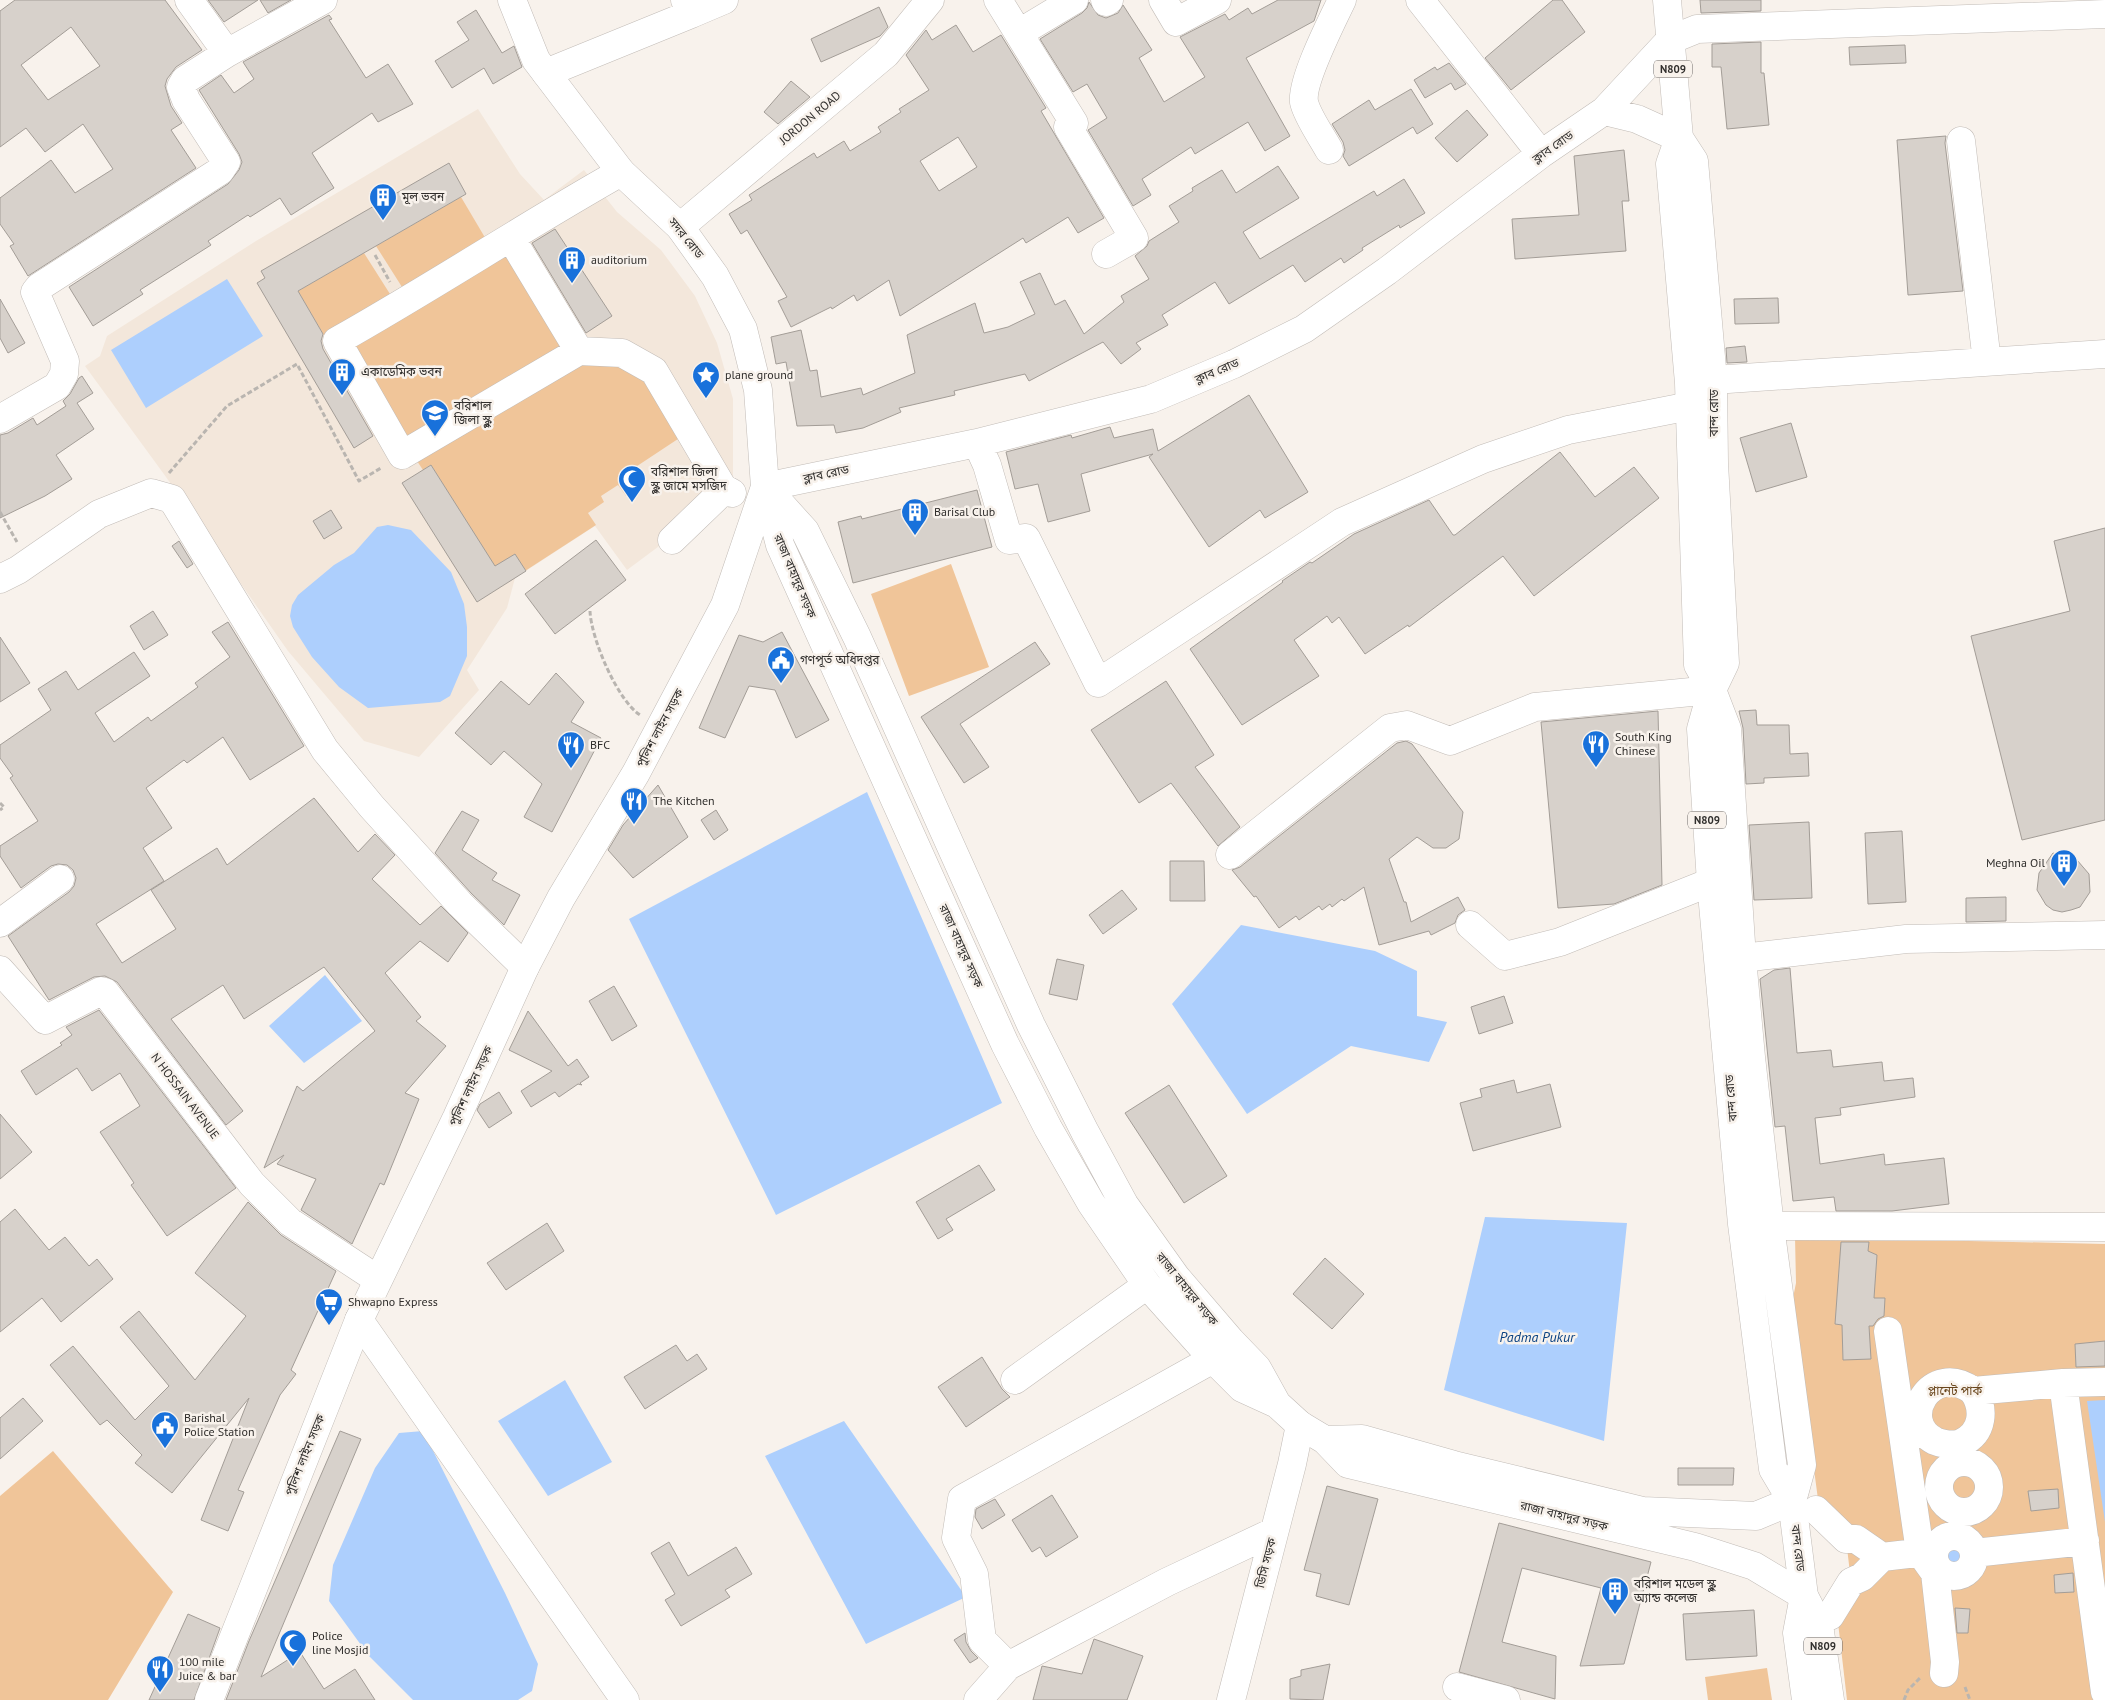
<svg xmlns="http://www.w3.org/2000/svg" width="2105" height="1700" font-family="'PT Sans','Noto Sans Bengali',sans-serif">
<rect width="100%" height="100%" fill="#f8f2ec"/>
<!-- built -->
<path fill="#f3e7db" d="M478,109L520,174L544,200L584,170L617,212L661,250L695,296L717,343L733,399V475L723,488L670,538L627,570L595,526L515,578L507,608L467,670L479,690L419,757L364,741L288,651L166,477L85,366L100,356L107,336L256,241Z"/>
<!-- green -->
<path fill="#f0c599" d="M461,197L490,246L412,291L402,287L376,246Z
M507,247L566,348L406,443L346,344Z
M364,253L390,294L383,307L326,339L298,291Z
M612,360L636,372L658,393L684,435L622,476L626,482L631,479L636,486L632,488L633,491L626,496L618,485L601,496L604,502L588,513L596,525L525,571L515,554L495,567L431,465L423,470L411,452L576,366Z
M951,564L989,667L909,696L871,594Z
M1795,1237L2105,1244V1700H1847L1837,1614L1851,1582L1846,1539L1819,1507L1792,1303L1796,1283Z
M53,1451L173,1592L108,1700H0V1496Z
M1767,1668L1772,1700H1708L1705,1677Z"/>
<!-- water -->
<path fill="#adcffd" d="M227,279L263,336L146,408L111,350Z
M388,525L411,530L451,572L464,604L467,627V656L450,696L440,702L368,708L339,687L312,657L293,627L290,616L292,605L298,595L334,565L354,553L377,527Z
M867,792L1002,1103L776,1215L629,919Z
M1241,925L1375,951L1417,971V1016L1447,1022L1429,1062L1351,1046L1247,1114L1172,1004Z
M325,975L362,1021L304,1063L269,1026Z
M1485,1217L1627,1223L1604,1441L1444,1390Z
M565,1380L612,1462L548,1496L498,1421Z
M2105,1400V1522L2087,1401Z
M844,1421L966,1597L866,1644L765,1456Z
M423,1431L505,1593L538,1664L532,1691L518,1700H413L369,1656L329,1601L333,1565L375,1468L399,1433Z
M1940 1555a14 14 0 1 1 28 0a14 14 0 1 1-28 0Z"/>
<!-- building -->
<path fill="#d7d1cb" stroke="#a39d97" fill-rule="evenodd" d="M15,0H165L202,50L176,67L167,79L165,86L171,106L182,123L171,130L196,168L28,276L10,246L14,244L0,224V198L51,160L75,193L113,169L83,124L45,152L26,128L0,147V11ZM71,27L100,66L48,100L21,65Z
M208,0H258L224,22Z
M260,0H291L268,13Z
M1278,0H1321L1314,21L1246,58L1290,136L1265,151L1248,122L1195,154L1191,147L1142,179L1151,195L1133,206L1088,130L1107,118L1087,84L1073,92L1040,39L1082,13L1087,8L1089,2L1098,15L1106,18L1118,13L1123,5L1152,50L1139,58L1164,102L1205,77L1180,37L1225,14L1229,20L1248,8L1252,14Z
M1553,0H1562L1585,32L1511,90L1485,58Z
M1700,0H1761V11L1701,13Z
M879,7L888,27L880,36L821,62L811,39Z
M476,10L502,53L514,46L522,67L493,84L484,68L452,88L435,61L469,40L457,22Z
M329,15L332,19L329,20L366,78L388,64L413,104L378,122L372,113L312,153L334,188L291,215L280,198L250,217L248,215L208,241L211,245L140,290L143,294L93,326L69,287L228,184L239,170L242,162L239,154L199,90L221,75L234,93L254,79L243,62Z
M956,25L973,52L1001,35L1046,108L1041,111L1104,218L1078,233L1068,217L1026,243L1023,238L900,316L889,280L857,301L854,295L832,309L831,307L791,327L778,301L787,297L747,230L741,234L729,214L752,200L749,195L814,153L817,158L844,141L850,151L881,132L878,127L901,112L899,109L929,90L906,55L926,30L932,40ZM958,137L977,167L939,191L920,161Z
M1761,42V73H1764L1769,125L1727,129L1721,67H1712V44Z
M1905,45L1906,63L1850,65L1849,47Z
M1449,63L1466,84L1455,90L1451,83L1425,98L1414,80L1435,67L1437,70Z
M791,81L810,97L778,124L764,112Z
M1411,89L1433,124L1417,134L1413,127L1349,166L1343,156L1345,150L1343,142L1332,124L1369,100L1375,110Z
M1467,110L1488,135L1457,162L1435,138Z
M1946,136L1945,143L1963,291L1908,295L1897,140Z
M1624,150L1629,201H1622L1626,251L1515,259L1512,219L1579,215L1574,156Z
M449,163L466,194L298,291L323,334L321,341L323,349L373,436L354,448L257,283L265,278L261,271Z
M1278,166L1299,198L1243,232L1260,259L1374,191L1377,196L1404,179L1425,213L1400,228L1399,225L1362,248L1363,250L1344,263L1341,258L1305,282L1293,265L1229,304L1215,282L1162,315L1168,325L1136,343L1141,349L1121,364L1103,342L1029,381L1025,374L954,391L955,395L899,408L901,412L863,428L836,433L834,425L797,426L786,362L776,364L771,337L801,330L810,371L817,370L821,397L861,388L863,395L915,373L907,335L975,303L984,333L1008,327L1035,314L1020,282L1040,273L1055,305L1065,300L1084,334L1124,302L1121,296L1149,279L1135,256L1147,246L1149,241L1179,222L1169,206L1193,191L1192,188L1222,170L1236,193Z
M555,229L612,316L586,333L532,243Z
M1778,298L1779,323L1735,324L1734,299Z
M0,299L25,343L8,353L0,338Z
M1745,346L1747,362L1727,363L1726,348Z
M82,376L93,393L77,403L94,429L56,455L72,479L45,496L0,518V435L8,433L33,418L37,425L66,406L63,401L70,394L79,378Z
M1249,395L1308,492L1265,518L1260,510L1209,547L1149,457L1153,454L1081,474L1090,511L1048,522L1038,484L1015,489L1006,452L1071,435L1072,438L1110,427L1114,438L1153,429L1158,451Z
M1791,423L1807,477L1756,492L1740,438Z
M1560,452L1595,497L1634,467L1659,498L1534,596L1503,556L1409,627L1408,625L1365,654L1339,617L1332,623L1327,616L1294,640L1319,676L1242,725L1190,649L1283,582L1282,581L1310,562L1312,563L1354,534L1429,500L1453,535H1455Z
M431,465L495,566L515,554L526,571L477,602L402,483Z
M977,490L992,547L853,583L838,522L861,516L862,519Z
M331,510L342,528L324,539L313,521Z
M2105,528V820L2022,840L1971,636L2070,611L2054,541Z
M596,540L626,580L555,634L525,594Z
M179,541L193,564L187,568L172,546Z
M153,611L168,635L144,650L130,626Z
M228,622L304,746L250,780L223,737L187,763L184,760L146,788L172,828L143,848L164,881L96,924L122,963L176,929L151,890L217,848L227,865L314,798L358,852L375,834L395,855L372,879L420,925L441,906L468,933L448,962L420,941L385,973L421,1017L416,1021L446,1046L405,1093L419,1099L384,1185L380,1183L352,1244L301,1210L316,1179L277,1164L284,1155L264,1168L297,1086L303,1091L375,1031L324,967L244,1019L223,985L171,1019L243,1111L226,1125L117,982L105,976L94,977L49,1000L8,936L69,892L74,886L76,878L73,870L67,865L58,864L51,866L21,888L0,856V846L38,821L10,778L13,776L0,758V745L51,710L38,689L66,671L78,690L134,652L150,676L95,713L114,742L148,717L151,721L198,687L195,683L230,657L212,632Z
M782,632L829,720L796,738L775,690L749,686L725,738L699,728L739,635L763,642Z
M0,637L30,683L0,702Z
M1035,642L1050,664L960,724L989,767L964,783L921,717Z
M556,673L584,702L571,722L601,738L552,832L524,817L542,784L504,751L491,765L455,733L501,681L529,705Z
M1166,681L1214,755L1195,767L1240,827L1218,846L1171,783L1139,803L1091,730Z
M1756,710L1757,725H1789L1790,754L1808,753L1809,776L1764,778V783L1746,784L1743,728L1739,711Z
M1658,711L1662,885L1614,904L1558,908L1541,722Z
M1406,741L1412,744L1463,812L1459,839L1446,848H1433L1417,837L1389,859L1404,902H1406L1411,922L1458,897L1465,910L1458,915L1455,923L1431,935L1429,931L1379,945L1364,887L1344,901L1342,899L1332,907L1330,904L1322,910L1319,906L1299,920L1296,916L1279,928L1256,896L1254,897L1232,870L1240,867L1397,743Z
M658,785L688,837L633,878L608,850L623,825Z
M716,810L728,830L714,840L701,820Z
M462,811L479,820L462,850L497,873L492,880L520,895L504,925L471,893L435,853Z
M1809,822L1812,898L1754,900L1749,825Z
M1902,831L1906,902L1868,904L1865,833Z
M2053,853L2077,860L2089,874L2090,892L2080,907L2071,910L2062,912L2053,910L2046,905L2037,890L2039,873Z
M1170,861H1204L1205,901H1170Z
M1122,890L1137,909L1103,934L1089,915Z
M2006,897V921L1966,922V898Z
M1057,959L1084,965L1077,1000L1049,994Z
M1790,968L1797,1053L1831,1050L1833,1067L1882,1062L1884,1081L1913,1078L1915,1097L1840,1108L1841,1115L1815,1118L1820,1164L1884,1154L1885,1165L1944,1158L1949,1204L1892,1211H1836L1834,1197L1793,1201L1785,1126L1775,1127L1760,979L1774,970Z
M614,986L637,1026L612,1041L589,1001Z
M1504,996L1513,1023L1479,1034L1471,1007Z
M99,1010L236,1188L167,1236L131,1185L134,1183L100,1132L140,1106L120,1073L92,1091L77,1068L36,1095L21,1071L62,1045L60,1043L72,1035L66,1027Z
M528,1011L568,1066L577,1059L589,1077L580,1083L582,1085L578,1084L559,1097L555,1092L531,1107L521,1091L552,1071L509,1050Z
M1514,1080L1517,1093L1550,1084L1561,1127L1473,1151L1460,1103L1482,1097L1480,1089Z
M1169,1085L1227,1176L1184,1203L1125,1113Z
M499,1092L512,1113L489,1128L477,1110L480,1104Z
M0,1114L32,1152L0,1179Z
M979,1165L995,1190L946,1219L953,1230L938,1239L916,1202Z
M248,1202L281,1235L336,1271L291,1370L296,1374L280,1395L238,1490L244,1492L228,1531L201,1520L249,1398L172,1493L135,1463L142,1455L107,1420L100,1425L50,1365L73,1346L135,1420L169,1386L120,1327L139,1311L195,1380L246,1316L195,1273Z
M15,1209L49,1250L65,1237L89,1266L97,1259L113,1279L61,1322L42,1298L0,1332V1222Z
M547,1223L564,1251L506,1290L487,1263Z
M1841,1242H1869L1868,1251L1877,1255L1874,1298H1885L1884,1316L1878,1319L1873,1326H1869L1871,1359L1843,1360L1842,1325L1835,1324Z
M1325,1258L1364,1294L1332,1329L1293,1294Z
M2105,1341V1366L2076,1367L2075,1344Z
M676,1345L687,1361L697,1354L707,1369L645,1409L624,1377Z
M982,1357L1002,1389L1010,1397L966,1427L938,1387Z
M23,1398L43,1421L0,1459V1418Z
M340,1431L361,1439L261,1677L300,1652L324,1689L355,1669L375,1700H226L249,1641Z
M1678,1468H1734L1733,1485H1678Z
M1327,1486L1378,1499L1349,1605L1316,1596L1321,1574L1304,1570Z
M2058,1489L2059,1508L2031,1511L2028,1491Z
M1052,1495L1078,1537L1046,1557L1040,1547L1032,1552L1012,1520Z
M995,1499L1005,1515L982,1529L975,1517L976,1509Z
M1499,1523L1651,1562L1624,1664L1580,1666L1601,1588L1522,1568L1502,1642L1556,1656L1555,1699L1459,1672Z
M669,1542L688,1576L736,1547L752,1574L725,1590L730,1597L681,1626L665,1600L675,1594L651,1553Z
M2073,1573L2074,1592L2055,1593L2054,1575Z
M1955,1608L1970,1609L1968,1633H1957Z
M1754,1610L1757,1656L1686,1660L1683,1614Z
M188,1614L220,1628L194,1700H149Z
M965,1633L966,1642L971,1651L978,1658L970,1663L954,1640Z
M1094,1639L1143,1656L1127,1700H1033L1042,1666L1082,1674Z
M1330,1664L1323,1700L1290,1699V1679L1301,1676V1670Z"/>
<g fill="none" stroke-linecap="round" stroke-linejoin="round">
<!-- minor casing -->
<g stroke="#c2bcb7" stroke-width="29">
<path id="minor" d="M189,0L227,53
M685,0L691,14L724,0
M998,0L1074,123L1068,127L1134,238L1106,254
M1105,0L1106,2L1109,0
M1163,0L1176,22L1217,0
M1420,0L1541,154
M1019,33L1074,0
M546,73L691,14
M1604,111L1637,119L1679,138
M1961,141L1987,362
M1329,150C1322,137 1307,116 1304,102C1301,81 1332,21 1342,0
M621,172C525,226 433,287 337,341L402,455L579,351L622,353L654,371L723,488L732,493
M680,227L886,54L930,0
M511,238L579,351
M1713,380L2105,354
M0,419L57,386L64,374L65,361L35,292L39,287L220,171L226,162L186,100L181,87L185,80L227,53L323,0
M977,443L987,465L1009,540L1026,538L1098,683L1342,522L1483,459L1568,430L1690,406
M765,487L977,443L1151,399L1234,364L1304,329L1387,271L1541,154L1604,111L1670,40L1697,29L2105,14
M672,540L725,489
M0,579L18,570L99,514L151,493L172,499L325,750L372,807L460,904L525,967
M1230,855L1390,728L1407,725L1450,741L1535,707L1712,690
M0,923L60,879
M1470,925L1505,956L1560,942L1711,882
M1742,958L1906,939L2105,935
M0,970L45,1020L101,991L105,992L252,1184L290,1222L377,1279
M1770,1226L2105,1227
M359,1320L625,1700
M1888,1331L1920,1552L1935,1573L1945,1662L1944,1673
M1213,1359L962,1499L956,1538L974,1574L982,1640L1008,1666L1167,1582L1273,1532
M1015,1380L1147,1285
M2105,1382L2063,1383L2105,1692
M1973,1391C1985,1408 1984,1433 1961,1443C1953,1446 1943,1444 1935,1441C1896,1421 1931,1360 1973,1391L2063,1383
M1939 1487a25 25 0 1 1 50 0a25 25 0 1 1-50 0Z
M1816,1510L1846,1539H1856L1882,1557
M1934 1556a20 20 0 1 1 40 0a20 20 0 1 1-40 0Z
M1974,1553L2085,1541
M1830,1616L1851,1582L1862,1577L1882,1557L1934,1551
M1457,1687L1506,1700
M978,1700L1008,1666
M1231,1700L1292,1464L1300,1425"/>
</g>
<!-- major casing -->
<g stroke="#c2bcb7" stroke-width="29">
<path id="major" d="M512,0L536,60L621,172L680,227L715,276L743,329L758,390L765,487L780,545L1005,1044L1048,1128L1091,1203L1147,1285L1213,1359L1242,1388L1277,1404
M768,490L805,531L857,637L1031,1025L1085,1132L1124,1204L1176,1277L1231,1341L1257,1368L1277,1404L1300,1425L1325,1440L1348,1464L1695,1547L1754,1566L1804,1596
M1325,1440L1362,1439L1454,1465L1643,1511L1756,1516L1792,1501
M209,1700L359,1320L457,1117L525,967L561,898L636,773L725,605L765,487"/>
</g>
<!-- highway casing -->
<g stroke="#c2bcb7" stroke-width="29">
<path id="highway" d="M1667,0L1679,138L1670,164L1689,383L1698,665L1712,690L1701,729L1711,882L1742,1224L1773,1469L1792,1501L1804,1596L1797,1633L1806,1700
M1679,138L1694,161L1713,380L1714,463L1725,663L1712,690L1727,729L1742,958L1751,1057L1770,1226L1802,1465L1792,1501
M1804,1596L1819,1625L1830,1700"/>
</g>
<!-- path -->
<path stroke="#b9b5b0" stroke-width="3" stroke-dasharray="5 2.5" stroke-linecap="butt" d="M375,255L390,282
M169,473L227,406L297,364L359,481L381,468
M0,512L17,542
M590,611C591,638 617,700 640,715
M0,803L4,807L0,810
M1965,1687L1970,1700
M1904,1700L1908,1690L1921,1677"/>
<!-- minor -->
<use href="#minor" stroke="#fff" stroke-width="28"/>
<!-- major -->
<use href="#major" stroke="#fff" stroke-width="28"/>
<!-- highway -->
<use href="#highway" stroke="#fff" stroke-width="28"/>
</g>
<!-- icons -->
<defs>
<g id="building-pin" transform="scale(1.4375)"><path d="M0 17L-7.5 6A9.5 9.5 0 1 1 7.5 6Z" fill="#1871db" stroke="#f8f2ec"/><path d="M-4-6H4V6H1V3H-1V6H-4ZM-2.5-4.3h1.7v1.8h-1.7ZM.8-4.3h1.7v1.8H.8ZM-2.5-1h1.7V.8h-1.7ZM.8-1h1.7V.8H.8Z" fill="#fff"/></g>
<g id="sight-pin" transform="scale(1.4375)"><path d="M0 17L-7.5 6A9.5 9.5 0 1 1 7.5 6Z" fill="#1871db" stroke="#f8f2ec"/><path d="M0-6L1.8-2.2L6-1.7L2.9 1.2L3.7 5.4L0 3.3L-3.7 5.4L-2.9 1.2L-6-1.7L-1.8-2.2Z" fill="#fff"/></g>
<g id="school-pin" transform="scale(1.4375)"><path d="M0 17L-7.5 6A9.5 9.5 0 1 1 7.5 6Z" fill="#1871db" stroke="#f8f2ec"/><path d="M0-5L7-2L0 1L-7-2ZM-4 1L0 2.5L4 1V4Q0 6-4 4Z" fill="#fff"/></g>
<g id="mosque-pin" transform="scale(1.4375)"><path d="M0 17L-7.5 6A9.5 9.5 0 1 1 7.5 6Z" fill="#1871db" stroke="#f8f2ec"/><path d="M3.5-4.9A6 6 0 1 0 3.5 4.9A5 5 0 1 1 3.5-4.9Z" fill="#fff"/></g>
<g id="civic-pin" transform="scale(1.4375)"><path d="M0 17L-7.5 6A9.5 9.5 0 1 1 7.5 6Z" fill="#1871db" stroke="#f8f2ec"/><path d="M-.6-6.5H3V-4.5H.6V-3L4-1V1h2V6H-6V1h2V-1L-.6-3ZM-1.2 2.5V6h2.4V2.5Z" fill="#fff"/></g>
<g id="restaurant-pin" transform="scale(1.4375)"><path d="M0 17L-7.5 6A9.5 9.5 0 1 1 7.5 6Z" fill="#1871db" stroke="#f8f2ec"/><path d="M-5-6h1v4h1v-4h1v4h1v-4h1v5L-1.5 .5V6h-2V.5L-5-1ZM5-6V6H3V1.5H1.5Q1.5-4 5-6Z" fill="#fff"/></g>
<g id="supermarket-pin" transform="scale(1.4375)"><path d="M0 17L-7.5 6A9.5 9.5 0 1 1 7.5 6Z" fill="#1871db" stroke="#f8f2ec"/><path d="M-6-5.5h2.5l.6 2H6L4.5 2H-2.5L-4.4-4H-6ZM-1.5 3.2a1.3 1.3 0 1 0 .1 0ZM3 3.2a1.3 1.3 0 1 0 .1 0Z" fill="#fff"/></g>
</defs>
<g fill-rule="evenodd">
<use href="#building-pin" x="383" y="197"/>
<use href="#building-pin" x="572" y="260"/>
<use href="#building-pin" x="342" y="372"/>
<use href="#sight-pin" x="706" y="375"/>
<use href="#school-pin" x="435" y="413"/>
<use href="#mosque-pin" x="632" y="479"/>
<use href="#building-pin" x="915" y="512"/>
<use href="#civic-pin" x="781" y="660"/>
<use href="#restaurant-pin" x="1596" y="744"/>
<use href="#restaurant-pin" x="571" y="745"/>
<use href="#restaurant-pin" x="634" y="801"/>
<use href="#building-pin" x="2064" y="863"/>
<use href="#supermarket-pin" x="329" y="1302"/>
<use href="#civic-pin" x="165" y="1425"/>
<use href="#building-pin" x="1615" y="1591"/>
<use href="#mosque-pin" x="293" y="1643"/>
<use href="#restaurant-pin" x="160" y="1669"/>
</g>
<g text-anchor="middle" stroke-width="5" stroke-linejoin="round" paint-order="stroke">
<!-- shield labels -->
<g fill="#f8f2ec" stroke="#6c6966" stroke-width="1">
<rect x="1654" y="60.5" width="38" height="17" rx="4"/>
<rect x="1688" y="811.5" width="38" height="17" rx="4"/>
<rect x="1804" y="1637.5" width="38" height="17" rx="4"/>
</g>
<g font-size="11" font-weight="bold" fill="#302e2c">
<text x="1673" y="73">N809</text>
<text x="1707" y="824">N809</text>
<text x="1823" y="1650">N809</text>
</g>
<!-- street labels -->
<g font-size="12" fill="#302e2c" stroke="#f8f2ec">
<text transform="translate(810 118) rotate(-40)" y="4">JORDON ROAD</text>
<text transform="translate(1553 147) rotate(-35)" y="4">ক্লাব রোড</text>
<text transform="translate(686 238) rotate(51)" y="4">সদর রোড</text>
<text transform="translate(1217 371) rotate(-23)" y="4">ক্লাব রোড</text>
<text transform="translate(1714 413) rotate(-90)" y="4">বান্দ রোড</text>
<text transform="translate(826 474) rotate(-12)" y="4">ক্লাব রোড</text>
<text transform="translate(795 576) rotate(67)" y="4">রাজা বাহাদুর সড়ক</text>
<text transform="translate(660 728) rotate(-62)" y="4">পুলিশ লাইন সড়ক</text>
<text transform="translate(961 946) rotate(66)" y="4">রাজা বাহাদুর সড়ক</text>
<text transform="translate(471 1086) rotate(-65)" y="4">পুলিশ লাইন সড়ক</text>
<text transform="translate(185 1096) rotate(53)" y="4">N HOSSAIN AVENUE</text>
<text transform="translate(1731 1098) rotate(-95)" y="4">বান্দ রোড</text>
<text transform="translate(1187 1289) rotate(51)" y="4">রাজা বাহাদুর সড়ক</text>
<text transform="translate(305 1455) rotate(-68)" y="4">পুলিশ লাইন সড়ক</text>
<text transform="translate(1564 1516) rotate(14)" y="4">রাজা বাহাদুর সড়ক</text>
<text transform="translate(1798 1548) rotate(83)" y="4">বান্দ রোড</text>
<text transform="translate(1266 1563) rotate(-76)" y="4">ডিসি সড়ক</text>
</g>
<!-- poi labels -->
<g font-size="12" fill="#302e2c" stroke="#f8f2ec" text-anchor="start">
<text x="402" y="201">মূল ভবন</text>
<text x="591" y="264">auditorium</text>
<text x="361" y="376">একাডেমিক ভবন</text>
<text x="725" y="379">plane ground</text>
<text x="454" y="410">বরিশাল<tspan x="454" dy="14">জিলা স্কুল</tspan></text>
<text x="651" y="476">বরিশাল জিলা<tspan x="651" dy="14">স্কুল জামে মসজিদ</tspan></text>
<text x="934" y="516">Barisal Club</text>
<text x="800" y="664">গণপূর্ত অধিদপ্তর</text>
<text x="1615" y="741">South King<tspan x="1615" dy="14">Chinese</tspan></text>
<text x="590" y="749">BFC</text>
<text x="653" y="805">The Kitchen</text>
<text x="2045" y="867" text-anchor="end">Meghna Oil</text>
<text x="348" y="1306">Shwapno Express</text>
<text x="184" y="1422">Barishal<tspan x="184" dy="14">Police Station</tspan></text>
<text x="1634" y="1588">বরিশাল মডেল স্কুল<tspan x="1634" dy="14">অ্যান্ড কলেজ</tspan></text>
<text x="312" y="1640">Police<tspan x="312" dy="14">line Mosjid</tspan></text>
<text x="179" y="1666">100 mile<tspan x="179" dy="14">Juice &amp; bar</tspan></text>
</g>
<!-- park labels -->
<g font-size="12" fill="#69461d" stroke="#f8f2ec">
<text x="1955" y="1395">প্লানেট পার্ক</text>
</g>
<!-- water labels -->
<g font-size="14" font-style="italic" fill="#073f80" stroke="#f8f2ec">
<text x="1537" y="1342">Padma Pukur</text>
</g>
</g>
</svg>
